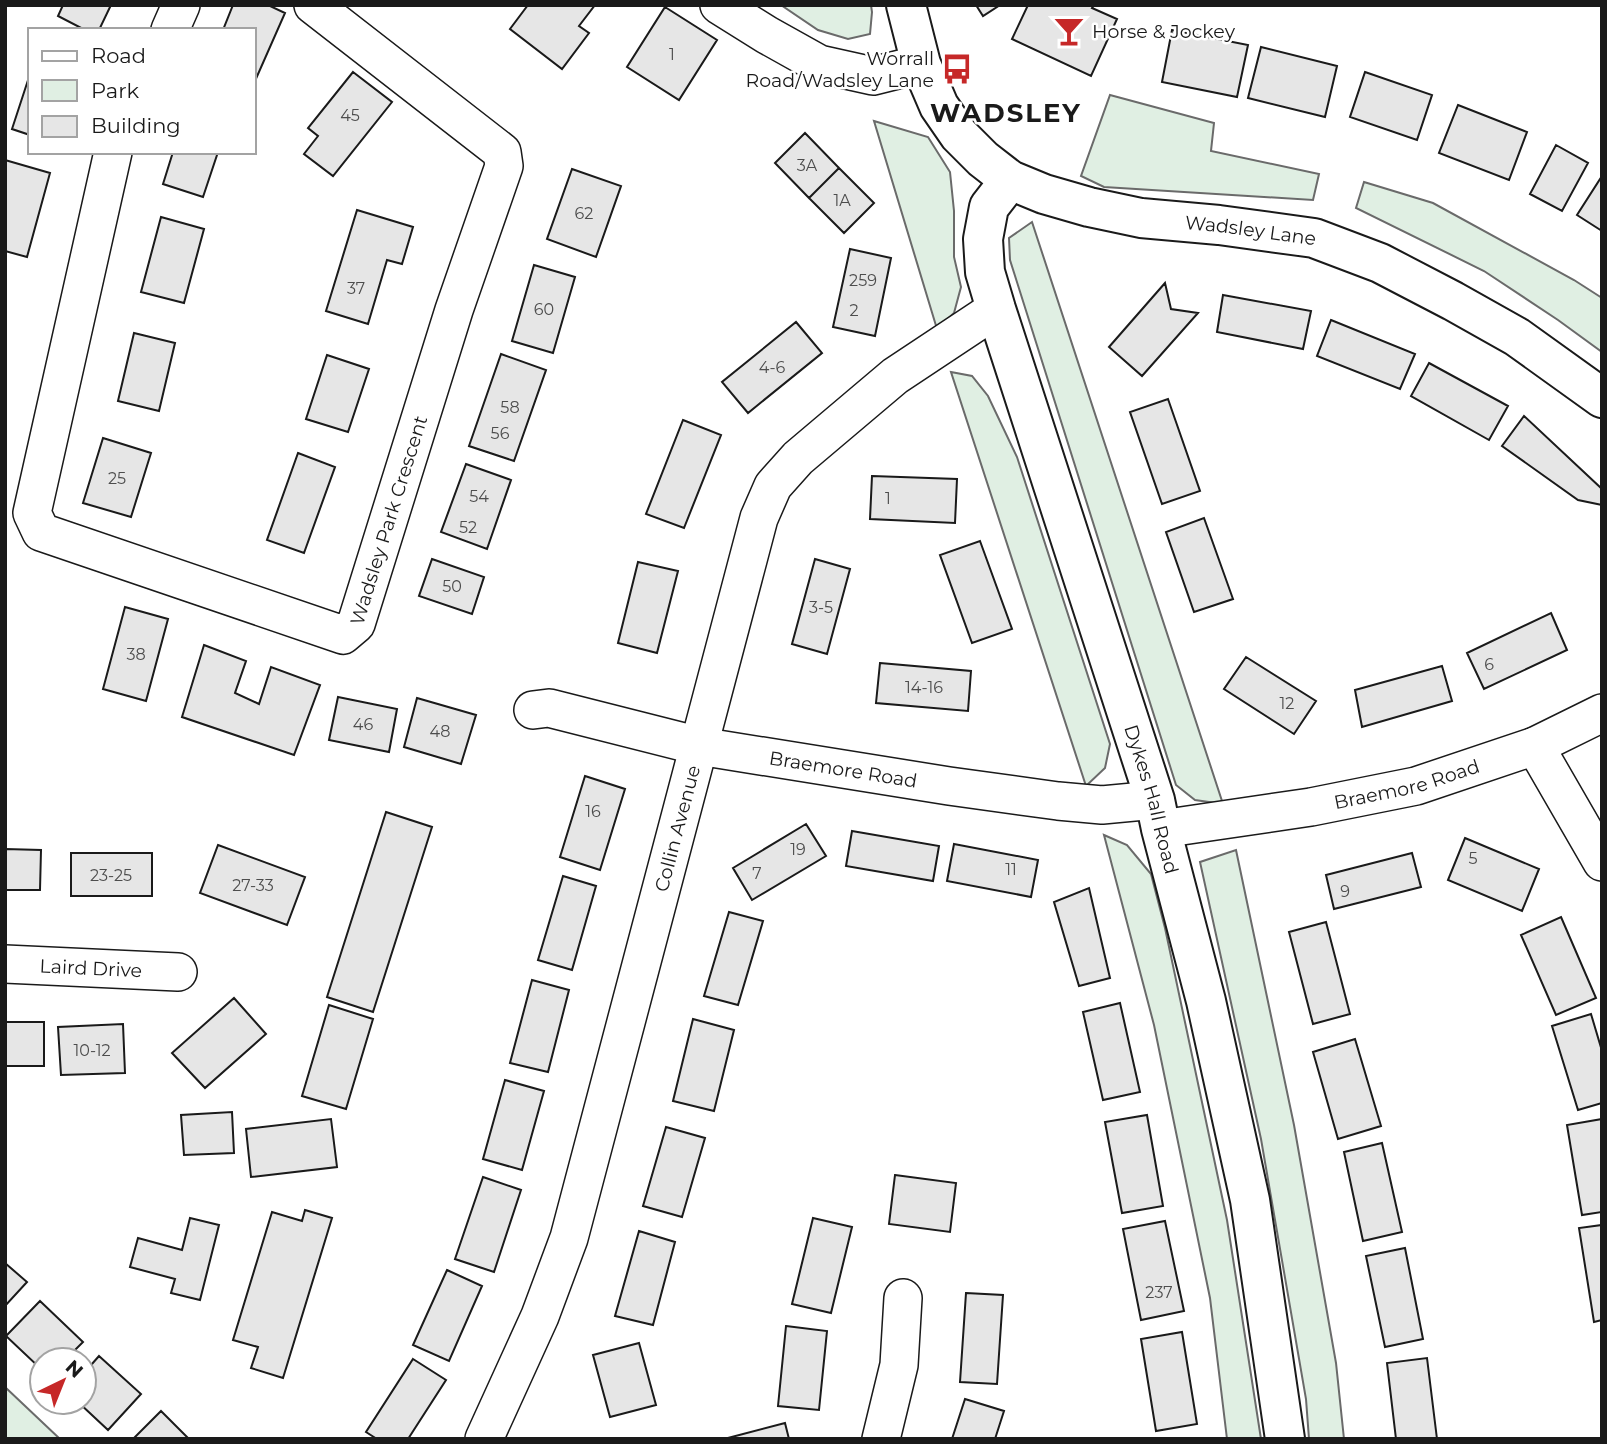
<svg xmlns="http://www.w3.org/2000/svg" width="1607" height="1444" font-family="Montserrat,sans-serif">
<rect width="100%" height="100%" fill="#fff"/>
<!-- green -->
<path fill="#e0efe3" stroke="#6a6a6a" stroke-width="2" d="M781,5H871L872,12L870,34L848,39L818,30Z
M1110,95L1214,123L1211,151L1319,174L1313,200L1104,187L1081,176Z
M874,121L928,137L950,172L954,211V257L961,287L954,313L937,329Z
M1364,182L1433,203L1574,280L1602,298V352L1558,320L1484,271L1356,208Z
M1032,222L1223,804L1195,800L1176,785L1010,260L1009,238Z
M951,372L972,376L988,396L1017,457L1110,744L1105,768L1086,786Z
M1104,835L1127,845L1151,874L1165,928L1227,1220L1261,1439H1227L1210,1298L1154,1025Z
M1236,850L1294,1125L1336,1363L1344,1439H1309L1306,1399L1261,1139L1200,862Z
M5,1387L60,1439H5Z"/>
<!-- building -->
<path fill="#e6e6e6" stroke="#1a1a1a" stroke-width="2" d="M63,5H111L99,30H85L58,16Z
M233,5H268L285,13L255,81L254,80V30H223Z
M528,5H595L579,26L589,33L562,69L510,29Z
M976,5H1000L983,16Z
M1028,5H1094L1092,8L1117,19L1091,76L1012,39Z
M665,7L717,40L679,100L627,67Z
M1172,30L1248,45L1237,97L1162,82Z
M1261,47L1337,66L1325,117L1248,98Z
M353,72L392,102L333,176L304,154L318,136L308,128Z
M1365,72L1432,95L1417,140L1350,117Z
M30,74V135L12,129Z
M1458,105L1527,132L1509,180L1439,153Z
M805,133L839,168L809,198L775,163Z
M1556,145L1588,163L1562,211L1530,194Z
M173,152H218L203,197L163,184Z
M5,160L50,173L27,257L5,251Z
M839,168L874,203L844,233L809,198Z
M572,169L621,186L596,257L547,239Z
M1602,176V231L1577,215Z
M357,210L413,227L402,264L387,260L368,324L326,311Z
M161,217L204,229L184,303L141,292Z
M850,249L891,258L875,336L833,327Z
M534,265L575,277L553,353L512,341Z
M1165,283L1171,309L1198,313L1142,376L1109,347Z
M1223,295L1311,311L1303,349L1217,332Z
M1331,320L1415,354L1400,389L1317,356Z
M796,322L822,353L748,413L722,382Z
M134,333L175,343L159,411L118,401Z
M501,354L546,370L514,461L469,446Z
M327,355L369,369L348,432L306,419Z
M1429,363L1508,406L1489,440L1411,396Z
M1168,399L1200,491L1162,504L1130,412Z
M1524,416L1602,489V505L1578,500L1502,446Z
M683,420L721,435L684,528L646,514Z
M103,438L151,453L131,517L83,503Z
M298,453L335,467L304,553L267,540Z
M466,464L511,480L487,549L441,532Z
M872,476L957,479L955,523L870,519Z
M1204,518L1233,599L1194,612L1166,532Z
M980,541L1012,629L972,643L940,555Z
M432,559L484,577L472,614L419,596Z
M815,559L850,569L827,654L792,644Z
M638,562L678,571L657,653L618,643Z
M125,607L168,619L146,701L103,689Z
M1551,613L1567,650L1484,689L1467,653Z
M204,645L246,661L235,693L259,704L271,667L320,685L294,755L182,717Z
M1246,657L1316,701L1294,734L1224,689Z
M880,663L971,671L968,711L876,703Z
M1442,666L1452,701L1362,727L1355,690Z
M338,697L397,709L389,752L329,740Z
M417,698L476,715L461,764L404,747Z
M585,776L625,789L600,870L560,857Z
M386,812L432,827L373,1012L327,997Z
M806,824L826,856L752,900L733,868Z
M852,831L939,846L933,881L846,866Z
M1465,838L1539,869L1522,911L1448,880Z
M954,844L1038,860L1031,897L947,881Z
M218,845L305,877L287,925L200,893Z
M5,849L41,850L40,890H5Z
M71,853H152V896H71Z
M1412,853L1421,887L1334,909L1326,875Z
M563,876L596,886L572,970L538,960Z
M1089,888L1110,978L1079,986L1054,902Z
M729,912L763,921L738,1005L704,996Z
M1561,917L1596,998L1556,1015L1521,935Z
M1326,922L1350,1014L1313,1024L1289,932Z
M532,980L569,990L548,1072L510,1063Z
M234,998L266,1034L205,1088L172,1053Z
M1120,1003L1140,1092L1103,1100L1083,1012Z
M329,1005L373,1019L346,1109L302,1096Z
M1591,1014L1602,1051V1103L1578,1110L1552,1026Z
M693,1019L734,1030L714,1111L673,1101Z
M5,1022H44V1066H5Z
M123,1024L125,1073L61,1075L58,1027Z
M1355,1039L1381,1126L1338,1139L1313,1052Z
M505,1080L544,1091L522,1170L483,1159Z
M232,1112L234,1153L184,1155L181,1115Z
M1147,1115L1163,1206L1122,1213L1105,1122Z
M331,1119L337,1167L251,1177L246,1129Z
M1602,1119V1212L1582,1215L1567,1125Z
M666,1127L705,1138L682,1217L643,1206Z
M1382,1143L1402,1232L1363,1241L1344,1152Z
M895,1175L956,1183L950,1232L889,1224Z
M483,1177L521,1190L494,1272L455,1259Z
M305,1210L332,1218L283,1378L251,1368L258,1347L233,1340L272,1212L302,1221Z
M190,1218L219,1225L200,1300L171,1293L175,1279L130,1267L138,1238L182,1250Z
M813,1218L852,1227L831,1313L792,1304Z
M1165,1221L1184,1311L1141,1320L1123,1229Z
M1602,1225V1320L1594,1322L1579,1228Z
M639,1231L675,1242L653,1325L615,1316Z
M1405,1248L1423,1339L1385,1347L1366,1256Z
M5,1263L27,1282L5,1306Z
M447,1270L482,1286L449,1361L413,1345Z
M966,1293L1003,1295L997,1384L960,1382Z
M40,1301L83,1342L65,1360H42V1370L6,1336Z
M786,1326L827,1331L819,1410L778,1406Z
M1182,1332L1197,1424L1156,1431L1141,1339Z
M639,1343L656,1405L610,1417L593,1355Z
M99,1356L141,1394L108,1430L78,1402H84V1373Z
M1427,1358L1437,1439H1396L1387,1363Z
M413,1359L446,1380L408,1439H377L366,1432Z
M965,1399L1004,1411L995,1439H952Z
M161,1411L189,1439H133Z
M785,1423L789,1439H724Z"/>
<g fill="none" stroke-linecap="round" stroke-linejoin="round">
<!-- street casing -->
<g stroke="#1a1a1a" stroke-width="40">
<g id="street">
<path d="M719,5L767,35L819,64L873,76L921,64"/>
<path d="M170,30L181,5"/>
<path id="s1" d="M113,152L32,513L41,532L343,635L356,624L454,310L504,166L502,152L313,5"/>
<path id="s2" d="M533,710L549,708L699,746L949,786L1058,801L1102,805L1155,800"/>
<path d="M1535,746L1602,862"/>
<path id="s3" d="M1161,829L1311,807L1416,786L1535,746L1602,713"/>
<path id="s4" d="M5,964L178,972"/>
<path id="s5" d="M484,1439L540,1316L569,1238L759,518L773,486L798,458L895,376L996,309"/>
<path d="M881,1439L899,1365L903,1298"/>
</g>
</g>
<!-- secondary casing -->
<g stroke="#1a1a1a" stroke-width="42">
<g id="secondary">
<path id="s6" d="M906,5L921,64L939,106L959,135L983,159L1010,180L1044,194L1089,207L1141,218L1219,225L1314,238L1380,263L1453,301L1517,337L1602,398"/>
<path id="s7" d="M1010,180L989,207L983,239L985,272L996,309L1155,800L1161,829L1206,1001L1250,1200L1285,1439"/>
</g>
</g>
<!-- street -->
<use href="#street" stroke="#fff" stroke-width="37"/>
<!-- secondary -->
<use href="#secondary" stroke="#fff" stroke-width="38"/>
</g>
<!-- icons -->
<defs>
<g id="bar-bare" transform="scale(2.415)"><path d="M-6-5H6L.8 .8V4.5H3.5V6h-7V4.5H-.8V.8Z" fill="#c62828" stroke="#fff" stroke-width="2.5" paint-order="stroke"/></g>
<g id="bus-bare" transform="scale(2.415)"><path d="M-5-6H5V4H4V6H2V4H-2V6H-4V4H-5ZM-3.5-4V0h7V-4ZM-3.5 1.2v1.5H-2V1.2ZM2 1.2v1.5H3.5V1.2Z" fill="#c62828" stroke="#fff" stroke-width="2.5" paint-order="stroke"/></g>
</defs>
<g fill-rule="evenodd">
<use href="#bar-bare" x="1069" y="31"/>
<use href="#bus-bare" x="957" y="69"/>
</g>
<g text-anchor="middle" stroke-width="5" stroke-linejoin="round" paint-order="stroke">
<!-- number labels -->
<g font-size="16" fill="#4d4d4d">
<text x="672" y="60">1</text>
<text x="350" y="121">45</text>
<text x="807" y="171">3A</text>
<text x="842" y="206">1A</text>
<text x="584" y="219">62</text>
<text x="863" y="286">259</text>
<text x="356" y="294">37</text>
<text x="544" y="315">60</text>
<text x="854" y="316">2</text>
<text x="772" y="373">4-6</text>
<text x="510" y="413">58</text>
<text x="500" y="439">56</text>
<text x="117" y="484">25</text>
<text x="479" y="502">54</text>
<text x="888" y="504">1</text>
<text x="468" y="533">52</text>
<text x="452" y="592">50</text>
<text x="821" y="613">3-5</text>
<text x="136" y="660">38</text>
<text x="1489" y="670">6</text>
<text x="924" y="693">14-16</text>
<text x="1287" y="709">12</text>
<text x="363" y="730">46</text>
<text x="440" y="737">48</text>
<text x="593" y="817">16</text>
<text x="798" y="855">19</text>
<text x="1473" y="864">5</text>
<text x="1011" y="875">11</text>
<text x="757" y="879">7</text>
<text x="111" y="881">23-25</text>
<text x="253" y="891">27-33</text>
<text x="1345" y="897">9</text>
<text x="92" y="1056">10-12</text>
<text x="1159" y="1298">237</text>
</g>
<!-- poi labels -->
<g font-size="19" fill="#1a1a1a" stroke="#fff" text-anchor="start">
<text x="1092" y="38">Horse &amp; Jockey</text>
<text x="934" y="65" text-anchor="end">Worrall<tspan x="934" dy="22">Road/Wadsley Lane</tspan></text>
</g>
<!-- street labels -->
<g font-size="19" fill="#1a1a1a" stroke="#fff">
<text dy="7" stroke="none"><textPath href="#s6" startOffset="457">Wadsley Lane</textPath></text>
<text dy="7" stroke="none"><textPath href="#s1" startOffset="836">Wadsley Park Crescent</textPath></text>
<text dy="7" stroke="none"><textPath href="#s2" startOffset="317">Braemore Road</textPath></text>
<text dy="7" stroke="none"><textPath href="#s3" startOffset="250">Braemore Road</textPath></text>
<text dy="7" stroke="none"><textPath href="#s7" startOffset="653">Dykes Hall Road</textPath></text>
<text dy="7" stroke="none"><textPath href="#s5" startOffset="642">Collin Avenue</textPath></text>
<text dy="7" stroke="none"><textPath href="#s4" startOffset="86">Laird Drive</textPath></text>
</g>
<!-- district labels -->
<g font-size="26" font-weight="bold" letter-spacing="2" fill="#1a1a1a" stroke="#fff">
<text x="1006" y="122">WADSLEY</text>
</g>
</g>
<!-- border -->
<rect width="1607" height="1444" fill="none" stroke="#1a1a1a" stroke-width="14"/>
<!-- legend -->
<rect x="28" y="28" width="228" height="126" fill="#ffffff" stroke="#a3a3a3" stroke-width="2"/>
<rect x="42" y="51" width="35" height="10" fill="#ffffff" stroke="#a3a3a3" stroke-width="2"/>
<text x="91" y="63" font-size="21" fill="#1a1a1a">Road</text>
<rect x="42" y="80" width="35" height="21" fill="#e0efe3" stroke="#a3a3a3" stroke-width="2"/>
<text x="91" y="98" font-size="21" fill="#1a1a1a">Park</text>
<rect x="42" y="116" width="35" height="21" fill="#e6e6e6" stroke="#a3a3a3" stroke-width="2"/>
<text x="91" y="133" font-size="21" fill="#1a1a1a">Building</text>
<!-- north arrow -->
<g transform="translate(63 1381) rotate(43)"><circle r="33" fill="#ffffff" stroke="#a3a3a3" stroke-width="2"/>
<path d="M0-5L12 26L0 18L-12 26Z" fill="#c62828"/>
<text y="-10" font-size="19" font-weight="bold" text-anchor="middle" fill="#1a1a1a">N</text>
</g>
</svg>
